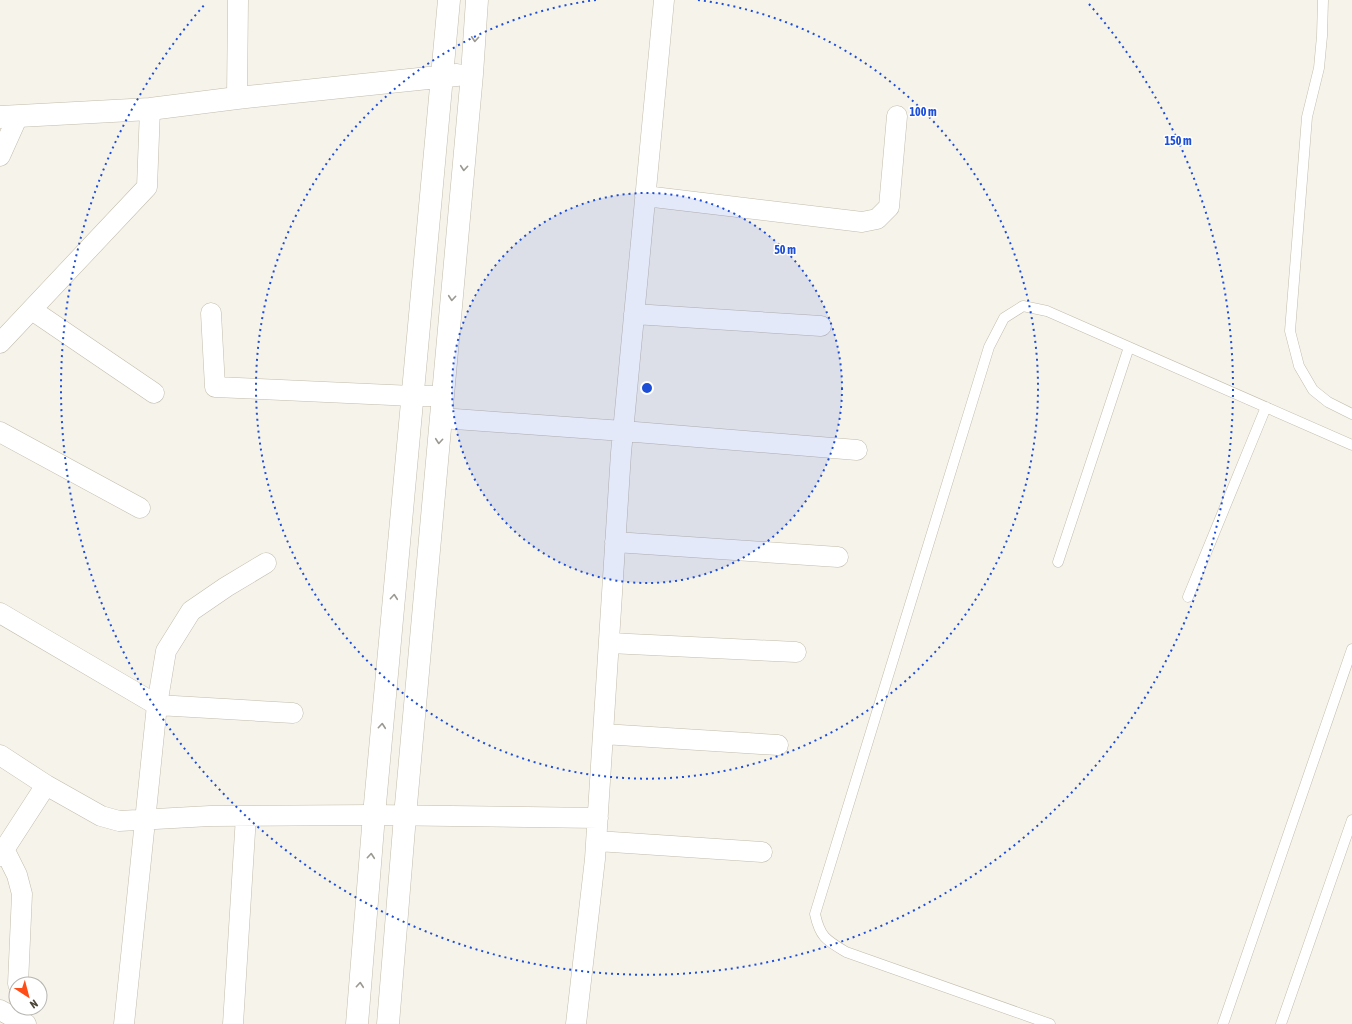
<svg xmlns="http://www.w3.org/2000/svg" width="1352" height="1024" font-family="'Asap Condensed',sans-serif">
<rect width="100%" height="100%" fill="#f6f3eb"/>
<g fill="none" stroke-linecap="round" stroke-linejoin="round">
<!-- service casing -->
<g stroke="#c2bcac" stroke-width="11">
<path id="service" d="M1323,0L1322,36L1319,68L1307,117L1290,331L1299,366L1313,390L1328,402L1352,414
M1058,562L1129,347
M1188,597L1266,407
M1050,1024L846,952C826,940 820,937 815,914L989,347L1004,318L1023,306L1047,311L1352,445
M1223,1024L1352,649
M1281,1024L1352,820"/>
</g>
<!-- minor casing -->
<g stroke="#c2bcac" stroke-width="21">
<path id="minor" d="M237,98L238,0
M0,156L18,116
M645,196L862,222L877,219L889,207L897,116
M32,310L154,393
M211,313L215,387L413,396H443
M634,314L821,326
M0,343L147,187L150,109
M441,418L623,431L857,450
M0,432L140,508
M615,542L838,557
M0,613L157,705L293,713
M609,643L796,652
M603,734L778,745
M0,755L46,785L0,856
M46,785L101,816L119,821L210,816L374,815L598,818
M597,841L762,852
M4,849L17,875L22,894L18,984
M0,1010L26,1024
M124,1024L157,705L166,651L191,611L226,587L266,563
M233,1024L246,816
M576,1024L595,859L621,453L664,0"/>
</g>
<!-- tertiary casing -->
<g stroke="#c2bcac" stroke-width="23">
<path id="tertiary" d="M0,117L150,109L237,98L457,75
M357,1024L374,815L449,0
M388,1024L405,816L472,74L477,0"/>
</g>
<!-- service -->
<use href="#service" stroke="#fff" stroke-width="10"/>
<!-- minor -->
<use href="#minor" stroke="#fff" stroke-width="20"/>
<!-- tertiary -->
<use href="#tertiary" stroke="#fff" stroke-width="22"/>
</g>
<!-- one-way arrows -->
<defs><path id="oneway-chevron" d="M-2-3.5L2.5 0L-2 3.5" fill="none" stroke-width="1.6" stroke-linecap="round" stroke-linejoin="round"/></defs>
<g stroke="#9c9992">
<use href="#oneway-chevron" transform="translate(475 39) rotate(94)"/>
<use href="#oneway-chevron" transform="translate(464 168) rotate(95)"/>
<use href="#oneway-chevron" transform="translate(452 298) rotate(95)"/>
<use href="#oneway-chevron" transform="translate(439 441) rotate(95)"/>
<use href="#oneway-chevron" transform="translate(394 597) rotate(-85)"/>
<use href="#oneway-chevron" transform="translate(382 726) rotate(-85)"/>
<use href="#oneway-chevron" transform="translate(371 856) rotate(-85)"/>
<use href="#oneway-chevron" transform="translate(360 985) rotate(-85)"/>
</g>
<!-- distance rings -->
<circle cx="647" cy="388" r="195" fill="#1d4ed8" fill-opacity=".12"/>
<g fill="none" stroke="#1d4ed8" stroke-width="2" stroke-dasharray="2 4">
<circle cx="647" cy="388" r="195"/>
<path d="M698 0A391 391 0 1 1 596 0"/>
<path d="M1089 4A586 586 0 1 1 205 4"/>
</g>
<circle cx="647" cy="388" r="6" fill="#1d4ed8" stroke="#fff" stroke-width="2"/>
<g font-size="12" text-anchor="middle" font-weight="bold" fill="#1d4ed8" stroke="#fff" stroke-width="3" stroke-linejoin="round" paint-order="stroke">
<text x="923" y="116">100 m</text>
<text x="1178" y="145">150 m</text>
<text x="785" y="254">50 m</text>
</g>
<!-- north arrow -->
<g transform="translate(28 996) rotate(144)"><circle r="19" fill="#ffffff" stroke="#b7b5af"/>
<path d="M0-3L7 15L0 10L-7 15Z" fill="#ff4d18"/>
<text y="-6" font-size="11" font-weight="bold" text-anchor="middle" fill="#4b4538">N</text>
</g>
</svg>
